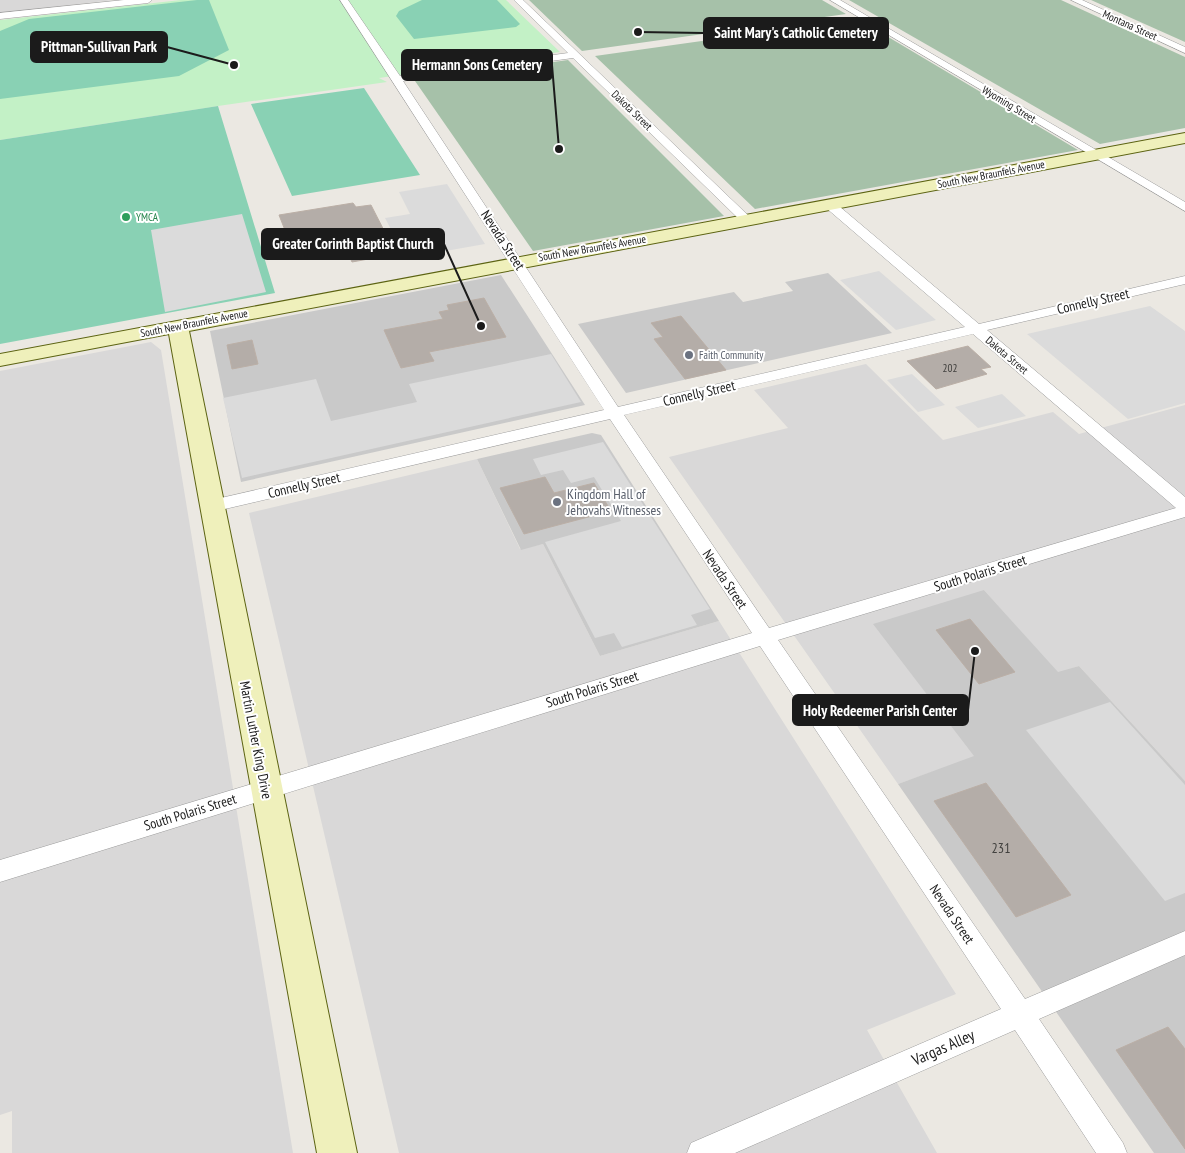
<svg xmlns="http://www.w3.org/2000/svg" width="1185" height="1153" font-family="'PT Sans Narrow',sans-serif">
<rect width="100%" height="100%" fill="#ebe8e2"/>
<!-- residential -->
<path fill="#d9d8d8" d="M0,0H114L0,13Z
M151,342L161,350L293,1153H12V1111L0,1115V371Z
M866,364L943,440L1053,412L1079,434L1185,405V781L1079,666L1058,673L984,590L974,757L898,784L669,457L788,428L754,390Z
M477,459L520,549L543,544L600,656L719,621L956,994L867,1030L937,1153H399L249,513Z"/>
<!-- religious -->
<path fill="#c9c9c9" d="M828,273L892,333L626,393L578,324L734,292L743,302L793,291L785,282Z
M501,275L585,405L241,482L210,331Z
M592,433L601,435L719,621L600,656L543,544L521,550L477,459Z
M984,590L1058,672L1079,666L1185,781V1153H1154L898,784L974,756L873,624Z"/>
<!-- cemetery -->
<path fill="#a6c1a9" d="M529,0H822L846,14L582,51Z
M849,0H1061L1185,57V128L1100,144Z
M1091,0H1185V42Z
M858,19L1078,150L755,209L595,56Z
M568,60L724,216L533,251L415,81Z"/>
<!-- park -->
<path fill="#c3f1c6" d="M181,0H506L560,52L379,78L387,82L218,106L0,140V20Z"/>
<!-- pitch -->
<path fill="#89d1b4" d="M197,0H209L229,50L179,76L0,99V31L29,19Z
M422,0H497L520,24L516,27L414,39L396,16L399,11Z
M364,88L420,175L292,196L251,104Z
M218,106L275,293L0,344V140Z"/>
<!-- parking -->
<path fill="#dbdbdb" d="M447,184L485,244L406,258L385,218L410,214L399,192Z
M242,214L266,292L165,312L151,230Z
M879,271L936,320L896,330L840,280Z
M1150,306L1185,331V403L1128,419L1027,334Z
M551,354L581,402L242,478L223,398L316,379L331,421L417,402L409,384Z
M912,374L945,405L918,412L887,380Z
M1002,394L1026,416L978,428L955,407Z
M603,442L710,609L691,615L697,625L622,647L614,633L595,638L545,542L621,521L594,477L571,483L563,470L541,475L533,459Z
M1110,702L1185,785V893L1165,901L1026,730Z"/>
<!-- building -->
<path fill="#b4ada8" stroke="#bbafa6" d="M353,203L356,207L371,205L396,254L352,262L342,240L292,248L279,215Z
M484,298L506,337L429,352L434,361L401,368L384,330L443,319L439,312L449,310L447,305Z
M681,316L726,370L685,379L654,339L663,337L651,323Z
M252,340L258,364L232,369L227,345Z
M968,346L991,367L981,369L987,374L936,389L907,361Z
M545,477L554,493L594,483L611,511L524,534L500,488Z
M970,619L1015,672L979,684L936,630Z
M986,783L1071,895L1016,917L934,801Z
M1168,1027L1185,1049V1149L1116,1050Z"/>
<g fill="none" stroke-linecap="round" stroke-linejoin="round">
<!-- minor casing -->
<g stroke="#9c9c9c" stroke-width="1">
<path id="minor" d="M124,0H152L148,3L0,19V13Z
M340,0H348L400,76L568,53L514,0H523L753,220L751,223H743L573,58L403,81L618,407L965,327L825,207L823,204L825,201H833L979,324L1185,276V284L987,330L1185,497V517L778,640L1025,999L1185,931V955L1039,1019L1123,1143L1127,1153H1096L1015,1030L735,1153H687L691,1143L1001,1009L760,646L0,882V860L752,633L610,419L212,512L206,510L203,506L206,502L212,500L604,410ZM973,334L1176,508L769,628L624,415Z
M830,0H840L1185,202V211Z
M1071,0H1082L1185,47V53Z"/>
</g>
<!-- secondary casing -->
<g stroke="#5c6312" stroke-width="2">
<path id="secondary" d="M1185,133V143L189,331L357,1153H317L169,334L0,366V354Z"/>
</g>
<!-- minor -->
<use href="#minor" fill="#fff" fill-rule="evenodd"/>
<!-- secondary -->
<use href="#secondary" fill="#eff0bb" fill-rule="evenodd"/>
</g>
<!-- markers -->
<circle fill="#2e9e5b" stroke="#fff" stroke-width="2" cx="126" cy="217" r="5"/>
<g fill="#6b7280" stroke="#fff" stroke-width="2">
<circle cx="689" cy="355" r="5"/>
<circle cx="557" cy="502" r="5"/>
</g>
<g text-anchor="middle" stroke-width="4" stroke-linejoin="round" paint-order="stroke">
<!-- far-street labels -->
<g font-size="11" fill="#1b1b1b" stroke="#fff">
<text transform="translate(1130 25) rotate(24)" y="4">Montana Street</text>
<text transform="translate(1009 104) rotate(31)" y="4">Wyoming Street</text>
<text transform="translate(632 110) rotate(44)" y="4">Dakota Street</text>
<text transform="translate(991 174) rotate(-11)" y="4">South New Braunfels Avenue</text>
<text transform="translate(592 248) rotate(-10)" y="4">South New Braunfels Avenue</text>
<text transform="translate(194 323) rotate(-11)" y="4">South New Braunfels Avenue</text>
<text transform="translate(1007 355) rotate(40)" y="4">Dakota Street</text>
</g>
<!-- far-leisure labels -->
<g font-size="11" fill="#27864d" stroke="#fff" text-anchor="start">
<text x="136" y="221">YMCA</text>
</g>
<!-- far-worship labels -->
<g font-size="11" fill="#5b616d" stroke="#fff" text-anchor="start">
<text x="699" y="359">Faith Community</text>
</g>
<!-- number labels -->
<g font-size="11" fill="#41403e">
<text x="950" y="372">202</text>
</g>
<!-- street labels -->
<g font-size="14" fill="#1b1b1b" stroke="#fff">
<text transform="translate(503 240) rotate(57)" y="5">Nevada Street</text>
<text transform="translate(1093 301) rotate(-13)" y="5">Connelly Street</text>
<text transform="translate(699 393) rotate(-13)" y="5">Connelly Street</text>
<text transform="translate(304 485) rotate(-13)" y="5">Connelly Street</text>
<text transform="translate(980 573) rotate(-17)" y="5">South Polaris Street</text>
<text transform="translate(725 579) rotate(56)" y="5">Nevada Street</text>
<text transform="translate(592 689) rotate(-17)" y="5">South Polaris Street</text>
<text transform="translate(256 740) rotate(79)" y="5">Martin Luther King Drive</text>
<text transform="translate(190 812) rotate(-17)" y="5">South Polaris Street</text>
<text transform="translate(952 914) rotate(56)" y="5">Nevada Street</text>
</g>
<!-- worship labels -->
<g font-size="14" fill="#5b616d" stroke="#fff" text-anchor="start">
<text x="567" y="499">Kingdom Hall of<tspan x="567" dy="16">Jehovahs Witnesses</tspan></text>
</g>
<!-- near-number labels -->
<g font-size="14" fill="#41403e">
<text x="1001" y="853">231</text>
</g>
<!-- near-street labels -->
<g font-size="16" fill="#1b1b1b" stroke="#fff">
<text transform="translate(943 1047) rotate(-24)" y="6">Vargas Alley</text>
</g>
</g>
<!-- callouts -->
<path fill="none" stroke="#1b1b1b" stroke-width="2" d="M638 32L704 33M234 65L167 47M559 149L552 65M481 326L444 244M975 651L968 710"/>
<g fill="#1b1b1b" stroke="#fff" stroke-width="2">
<circle cx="638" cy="32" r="5"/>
<circle cx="234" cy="65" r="5"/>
<circle cx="559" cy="149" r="5"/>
<circle cx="481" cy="326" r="5"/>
<circle cx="975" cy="651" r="5"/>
</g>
<g fill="#1b1b1b" stroke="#1b1b1b" stroke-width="2">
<rect x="704" y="18" width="184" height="30" rx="5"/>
<rect x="31" y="32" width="136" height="30" rx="5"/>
<rect x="402" y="50" width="150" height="30" rx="5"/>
<rect x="262" y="229" width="182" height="30" rx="5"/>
<rect x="793" y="695" width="175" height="30" rx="5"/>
</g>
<g font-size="15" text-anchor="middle" font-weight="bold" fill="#fff">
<text x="796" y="38">Saint Mary's Catholic Cemetery</text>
<text x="99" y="52">Pittman-Sullivan Park</text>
<text x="477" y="70">Hermann Sons Cemetery</text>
<text x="353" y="249">Greater Corinth Baptist Church</text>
<text x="880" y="716">Holy Redeemer Parish Center</text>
</g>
</svg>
